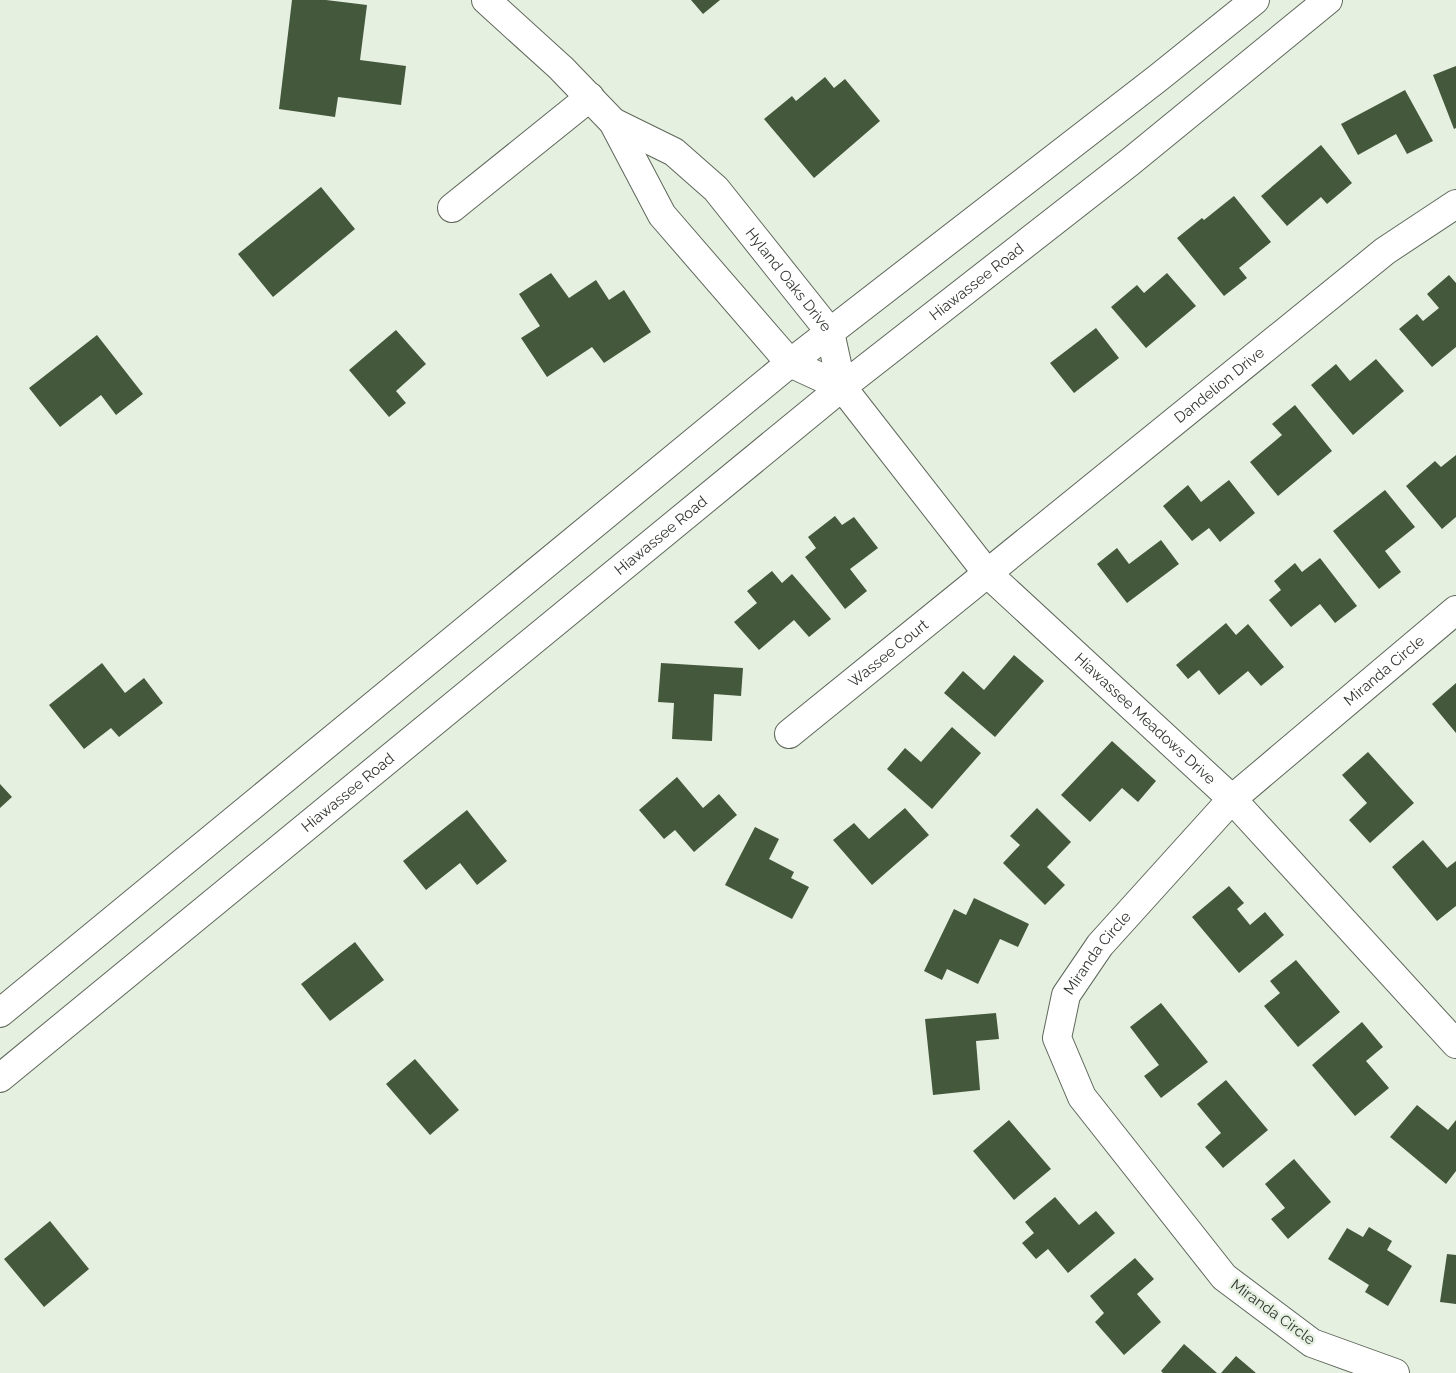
<svg xmlns="http://www.w3.org/2000/svg" width="1456" height="1373" font-family="Raleway,sans-serif">
<rect width="100%" height="100%" fill="#e5f0e1"/>
<!-- building -->
<path fill="#44583c" d="M292,0H326L367,5L360,60L406,66L401,105L338,97L335,117L279,109Z
M691,0H720L703,14Z
M1456,66V128L1454,129L1433,75Z
M825,77L834,88L845,79L880,121L814,178L764,119L792,96L796,101Z
M1405,90L1433,141L1407,154L1396,134L1358,155L1341,124Z
M1321,145L1352,183L1327,204L1321,197L1287,226L1261,196Z
M321,187L355,229L273,297L238,254Z
M1234,196L1271,242L1239,268L1247,278L1224,296L1177,238L1202,218L1204,220Z
M551,273L569,298L596,280L609,300L624,290L651,332L604,363L592,347L547,377L521,338L540,326L519,294Z
M1167,273L1196,306L1146,348L1111,307L1137,285L1144,293Z
M1449,275L1456,283V347L1432,367L1399,329L1417,314L1423,321L1439,308L1427,294Z
M1096,328L1119,358L1074,393L1050,363Z
M396,330L426,364L396,391L406,403L389,417L349,370Z
M97,335L143,394L116,415L101,395L60,427L29,388Z
M1376,359L1404,391L1353,435L1311,385L1336,364L1350,381Z
M1295,405L1332,451L1278,496L1250,462L1282,435L1272,424Z
M1456,455V517L1442,529L1406,486L1435,461L1441,467Z
M1229,480L1255,513L1220,542L1209,528L1192,541L1163,506L1188,485L1201,502Z
M1385,490L1415,527L1385,551L1401,572L1379,589L1333,531Z
M835,516L842,525L854,517L878,548L850,569L867,591L845,609L805,557L816,548L808,537Z
M1161,540L1179,564L1127,603L1097,564L1117,548L1129,564Z
M1320,558L1357,606L1335,623L1320,604L1291,627L1269,600L1281,590L1274,581L1295,563L1302,572Z
M772,571L782,583L792,574L831,619L809,637L794,620L759,650L734,622L757,603L747,591Z
M1226,623L1236,635L1248,624L1284,667L1261,686L1248,671L1219,695L1199,670L1188,679L1176,665Z
M1014,655L1044,681L995,737L944,693L963,671L984,690Z
M102,663L125,693L144,678L163,703L119,737L111,728L84,749L49,705Z
M661,663L743,668L741,696L714,694L712,741L672,739L674,703L658,702Z
M1456,683V733L1432,704Z
M952,727L981,753L932,809L887,769L905,748L921,762Z
M1112,741L1156,781L1138,802L1122,788L1090,822L1061,795Z
M1368,752L1414,803L1370,843L1349,820L1367,803L1342,775Z
M677,777L703,808L719,794L737,815L694,852L675,830L664,839L639,810Z
M0,784L12,797L0,808Z
M905,808L929,835L872,885L833,840L854,823L869,839Z
M1037,808L1071,842L1047,867L1065,885L1045,905L1003,863L1020,845L1010,836Z
M467,810L507,861L477,885L460,863L426,890L403,861Z
M755,827L779,839L769,859L794,872L791,878L809,887L792,919L725,885Z
M1423,840L1447,868L1456,861V906L1437,921L1392,867Z
M1229,886L1244,903L1237,909L1250,925L1265,912L1284,935L1239,973L1192,917Z
M974,898L1029,924L1018,947L1000,939L978,984L947,969L942,980L924,971L954,909L966,915Z
M355,942L384,980L330,1021L301,984Z
M1296,960L1340,1012L1298,1047L1264,1006L1280,993L1270,981Z
M1161,1003L1208,1062L1161,1098L1144,1076L1159,1065L1130,1027Z
M996,1013L999,1039L976,1041L980,1090L933,1095L925,1019Z
M1362,1022L1383,1047L1366,1061L1389,1088L1355,1116L1312,1065Z
M415,1059L459,1110L430,1135L386,1084Z
M1226,1080L1268,1130L1223,1168L1205,1147L1221,1133L1197,1104Z
M1417,1105L1448,1130L1456,1120V1171L1446,1184L1390,1137Z
M1009,1120L1051,1169L1014,1200L973,1151Z
M1294,1159L1331,1202L1288,1239L1271,1219L1285,1208L1265,1184Z
M1055,1197L1079,1225L1096,1211L1115,1233L1068,1273L1048,1249L1036,1259L1022,1243L1034,1233L1025,1222Z
M50,1221L89,1269L44,1307L4,1259Z
M1369,1227L1392,1241L1387,1250L1412,1266L1388,1306L1365,1292L1369,1285L1328,1259L1347,1228L1363,1237Z
M1447,1254L1456,1255V1304L1440,1302Z
M1135,1258L1154,1279L1137,1294L1161,1322L1124,1355L1095,1322L1104,1313L1090,1296Z
M1184,1344L1217,1373H1163L1161,1371Z
M1236,1356L1256,1373H1221Z"/>
<g fill="none" stroke-linecap="round" stroke-linejoin="round">
<!-- minor casing -->
<g stroke="#5e675a" stroke-width="30">
<g id="minor">
<path d="M486,0L561,68L613,122L662,215L790,363L842,387"/>
<path id="s1" d="M613,122L674,152L716,189L830,332L842,387L987,573L1232,799L1456,1044"/>
<path d="M452,208L590,97"/>
<path id="s2" d="M789,734L1385,251L1456,204"/>
<path d="M0,1013L790,363L1158,78L1255,0"/>
<path id="s3" d="M0,1078L842,387L1130,162L1328,0"/>
<path id="s4" d="M1395,1373L1312,1343L1224,1277L1082,1097L1057,1038L1066,995L1100,945L1232,799L1456,610"/>
</g>
</g>
<!-- minor -->
<use href="#minor" stroke="#fff" stroke-width="28"/>
</g>
<g text-anchor="middle" stroke-width="5" stroke-linejoin="round" paint-order="stroke">
<!-- street labels -->
<g font-size="15" fill="#323630" stroke="#e5f0e1">
<text dy="5" stroke="none"><textPath href="#s1" startOffset="240">Hyland Oaks Drive</textPath></text>
<text dy="5" stroke="none"><textPath href="#s3" startOffset="1260">Hiawassee Road</textPath></text>
<text dy="5" stroke="none"><textPath href="#s2" startOffset="554">Dandelion Drive</textPath></text>
<text dy="5" stroke="none"><textPath href="#s3" startOffset="855">Hiawassee Road</textPath></text>
<text dy="5" stroke="none"><textPath href="#s2" startOffset="128">Wassee Court</textPath></text>
<text dy="5" stroke="none"><textPath href="#s4" startOffset="992">Miranda Circle</textPath></text>
<text dy="5" stroke="none"><textPath href="#s1" startOffset="814">Hiawassee Meadows Drive</textPath></text>
<text dy="5" stroke="none"><textPath href="#s3" startOffset="450">Hiawassee Road</textPath></text>
<text dy="5" stroke="none"><textPath href="#s4" startOffset="588">Miranda Circle</textPath></text>
<text transform="translate(1273 1312) rotate(36)" y="5">Miranda Circle</text>
</g>
</g>
</svg>
